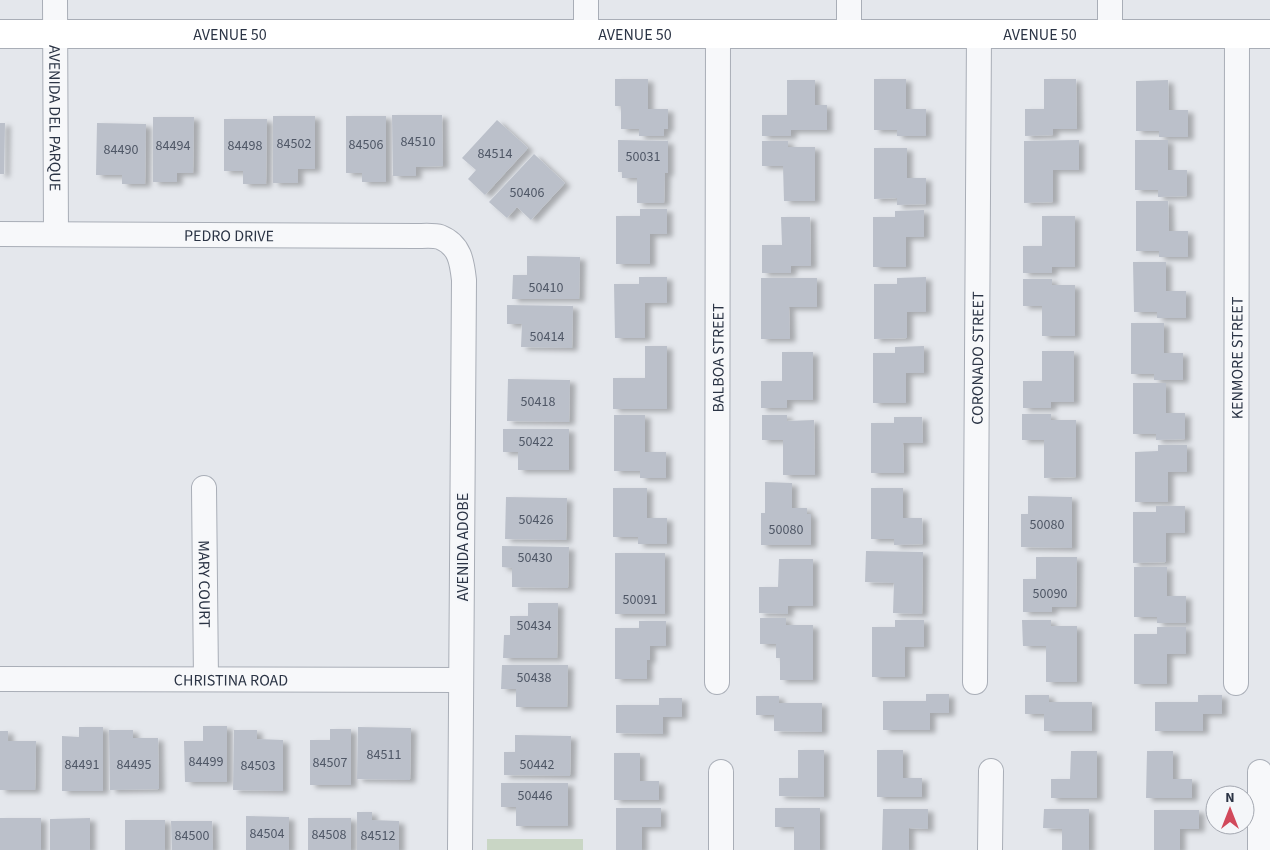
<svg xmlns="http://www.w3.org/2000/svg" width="1270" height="850" font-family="'Source Sans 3',sans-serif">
<defs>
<filter id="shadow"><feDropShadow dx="5.5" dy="3" stdDeviation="2.5" flood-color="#0004"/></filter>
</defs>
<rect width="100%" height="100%" fill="#e4e7ec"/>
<!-- green -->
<path fill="#c9d6c5" d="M487,839H583V850H487Z"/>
<!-- building -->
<path fill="#bbc0ca" filter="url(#shadow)" d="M615,79H648V109H668V129H664V136H639V129H621V106H615Z
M874,79H906V109H926V136H897V130H874Z
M1044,79H1076L1077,129H1053V135L1025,136V109H1044Z
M787,80H815V105H827V130H791V136H762V115H787Z
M1168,80L1169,110H1188V137H1159V131H1136V81Z
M392,115H442L443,166L416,167V176H393Z
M273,116H315V169H298V183H273Z
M346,116H386V182H362V173H346Z
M153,117H194L193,173H177V182H153Z
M224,119H267L266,184H243V171H224Z
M497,120L528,148L485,195L468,179L476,170L462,158Z
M0,123H5L4,174H0Z
M97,123L146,124L145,184H122V175H96Z
M618,140L668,141V173H665L664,203H637V178H622V172H618Z
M1079,140V170H1053V202L1024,203V141Z
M1135,140H1168V170H1187V196L1158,197V190H1135Z
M762,141H788V147H815V201H784L783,166H762Z
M874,148H907V178H926V204L897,205V198L874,199Z
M534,154L565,183L531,220L517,207L507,218L489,202Z
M1136,201H1168L1169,231H1188V257H1159V251H1136Z
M640,209H667V234H650V264H616V216H640Z
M924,210V237H906V267H873V217H895V211Z
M1042,216H1075V267H1052V273H1023V246H1042Z
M781,217H810L811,266H791V273H762V245H782Z
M527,256L580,257L579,299H512L513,275H527Z
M1133,262H1166V291H1186V318H1157V312H1134Z
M639,277H667V303H645V338H615L614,284H639Z
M926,277V312H907V338L874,339V284H897V278Z
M761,278H817V307H789L790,339H761Z
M1023,279H1052V285H1075V336H1042V306H1023Z
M507,305L573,306L572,348L521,347L522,324H507Z
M1131,323H1164V353H1183V380H1154V374H1131Z
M645,346H667V409H613V378H645Z
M924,346V373H906V403H873V353H895V347Z
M1042,351H1074V402H1051V408H1023V381H1042Z
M782,352H813V400H787V408H761V381H782Z
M508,379L570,380L569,422L507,421Z
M1133,383H1166V413H1185V439L1156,440V434H1133Z
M1022,414H1051V420H1076V477L1044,478V440H1022Z
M614,415H645V452H666V478H640V471H614Z
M762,415H787V421L814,420L815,475H783V440H762Z
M894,417H922L923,443H903L904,473H871V423H894Z
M503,429H569V470H518V452H503Z
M1158,445H1187V472H1168V502H1135V452L1158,451Z
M765,482L792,483V508H807V514H811V545H761V513H765Z
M613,488H647V518H667V544H638V537H613Z
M871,488H903V518H922L923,544L894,545V539H871Z
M1028,496L1072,497V548L1021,547V514H1028Z
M506,497L567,498L566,540L505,539Z
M1156,506H1185V533H1166V562L1133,563V512H1156Z
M502,546L569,547L568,588L512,587V568L502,567Z
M866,551L923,552L922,614L893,613L894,583L865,582Z
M615,553H665V614H615Z
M1036,557H1077L1076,607H1052V612H1023V579H1036Z
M779,559H813V606H788V614L759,613V587H778Z
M1134,567H1167V596H1186V623H1157V617H1134Z
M528,603H558L557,658H503L504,635H510V616H528Z
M760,618H786V625H813V680H780V658H776V644H760Z
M895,620H924V647H905V677H872V627H895Z
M1022,620H1051V626H1077V682H1046V646H1023Z
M639,621H666V646H650V660H647V679H615V628H639Z
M1157,627H1186V654H1167V684H1134V634H1157Z
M502,665H568L567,707H516V689H501Z
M926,694H949V713H930V730H883V701H926Z
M1025,695H1049V702H1092V731H1044V714H1025Z
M1198,695H1222V714H1203V731H1155V702H1198Z
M756,696H779V703H822V732L774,731V715H756Z
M659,698H682V717H663V734L616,733V705H659Z
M203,726H227V782H185L184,741H203Z
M79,727H103V791H62V736L79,737Z
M358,727L411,728L410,780L357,779Z
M330,729H351V785H310V740H330Z
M109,730H133V738H158L159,789L110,790Z
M234,730H257V739L283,740V791L233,790Z
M0,731H8V741H36L35,790H0Z
M515,735L571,736L570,776L504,775V752H515Z
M798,750H824V797L779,796V778H798Z
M877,750H903V778H922V797H877Z
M1071,751H1097V798H1051V779H1070Z
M1147,751H1173V779H1192V798H1146Z
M614,753H640V781H659V800H614Z
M501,783H568V826H516V807H501Z
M616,808H661V827H642V850H616Z
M775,808H820V850H794V827H775Z
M883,809H928V829L909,828V850H882Z
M1044,809H1089V850H1062V829L1043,828Z
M1154,810H1199V829H1180V850H1154Z
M357,812H372V820L399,821V850H357Z
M246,816L289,817V850H246Z
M0,818H41V850H0Z
M90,818V850H50V819Z
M308,818H351V850H308Z
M125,820H165V850H125Z
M171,821H212L213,850H172Z"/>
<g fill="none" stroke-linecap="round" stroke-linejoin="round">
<!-- minor casing -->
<g stroke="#a9aeb7" stroke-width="26">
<g id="minor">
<path id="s1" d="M55,0L56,234"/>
<path d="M586,0V33"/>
<path d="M849,0V35"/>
<path d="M1110,0V35"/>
<path id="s2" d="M0,234L416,236C423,236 434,235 440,237C460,245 462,262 464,280L460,850"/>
<path id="s3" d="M204,488L206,679"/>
<path id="s4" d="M0,679L461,680"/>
<path id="s5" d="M717,682L718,35"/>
<path id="s6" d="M975,682L979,35"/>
<path id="s7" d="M1236,683L1237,34"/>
<path d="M721,772V850"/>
<path d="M1260,772V850"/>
<path d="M990,850L991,771"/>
</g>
</g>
<!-- secondary casing -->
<g stroke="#a9aeb7" stroke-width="30">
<g id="secondary">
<path id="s8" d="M0,34H1270"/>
</g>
</g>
<!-- minor -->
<use href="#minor" stroke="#f7f8fa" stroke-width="24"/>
<!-- secondary -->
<use href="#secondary" stroke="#fff" stroke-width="28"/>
</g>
<g text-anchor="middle" stroke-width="4.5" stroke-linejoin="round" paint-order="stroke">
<!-- number labels -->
<g font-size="14" fill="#4f5766">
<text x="418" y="146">84510</text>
<text x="294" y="148">84502</text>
<text x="366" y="149">84506</text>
<text x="173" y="150">84494</text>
<text x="245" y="150">84498</text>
<text x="121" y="154">84490</text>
<text x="495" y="158">84514</text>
<text x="643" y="161">50031</text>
<text x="527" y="197">50406</text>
<text x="546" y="292">50410</text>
<text x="547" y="341">50414</text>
<text x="538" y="406">50418</text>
<text x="536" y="446">50422</text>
<text x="536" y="524">50426</text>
<text x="1047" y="529">50080</text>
<text x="786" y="534">50080</text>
<text x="535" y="562">50430</text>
<text x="1050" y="598">50090</text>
<text x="640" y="604">50091</text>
<text x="534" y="630">50434</text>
<text x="534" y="682">50438</text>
<text x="384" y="759">84511</text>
<text x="206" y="766">84499</text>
<text x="330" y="767">84507</text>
<text x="82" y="769">84491</text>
<text x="134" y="769">84495</text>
<text x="537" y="769">50442</text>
<text x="258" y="770">84503</text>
<text x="535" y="800">50446</text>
<text x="267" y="838">84504</text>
<text x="329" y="839">84508</text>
<text x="192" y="840">84500</text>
<text x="378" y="840">84512</text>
</g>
<!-- street labels -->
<g font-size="16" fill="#2b3445" stroke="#f4f6f9">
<text dy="6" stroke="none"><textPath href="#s8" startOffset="230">AVENUE 50</textPath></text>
<text dy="6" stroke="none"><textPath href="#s8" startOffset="635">AVENUE 50</textPath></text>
<text dy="6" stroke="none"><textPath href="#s8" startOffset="1040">AVENUE 50</textPath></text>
<text dy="6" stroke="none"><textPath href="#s1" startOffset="118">AVENIDA DEL PARQUE</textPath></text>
<text dy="6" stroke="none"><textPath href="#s2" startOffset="229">PEDRO DRIVE</textPath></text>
<text dy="6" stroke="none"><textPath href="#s6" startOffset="324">CORONADO STREET</textPath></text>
<text dy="6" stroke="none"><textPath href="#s7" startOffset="325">KENMORE STREET</textPath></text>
<text dy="6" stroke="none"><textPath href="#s5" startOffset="324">BALBOA STREET</textPath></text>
<text transform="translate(462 547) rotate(-90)" y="6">AVENIDA ADOBE</text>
<text dy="6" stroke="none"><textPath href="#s3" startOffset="96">MARY COURT</textPath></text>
<text dy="6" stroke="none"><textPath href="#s4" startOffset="231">CHRISTINA ROAD</textPath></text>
</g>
</g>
<!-- north arrow -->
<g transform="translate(1230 810)"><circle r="24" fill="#f4f6f9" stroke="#a4a8b1"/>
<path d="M0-4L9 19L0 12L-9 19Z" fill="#d1495b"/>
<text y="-8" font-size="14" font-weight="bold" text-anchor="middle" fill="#2b3445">N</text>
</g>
</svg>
